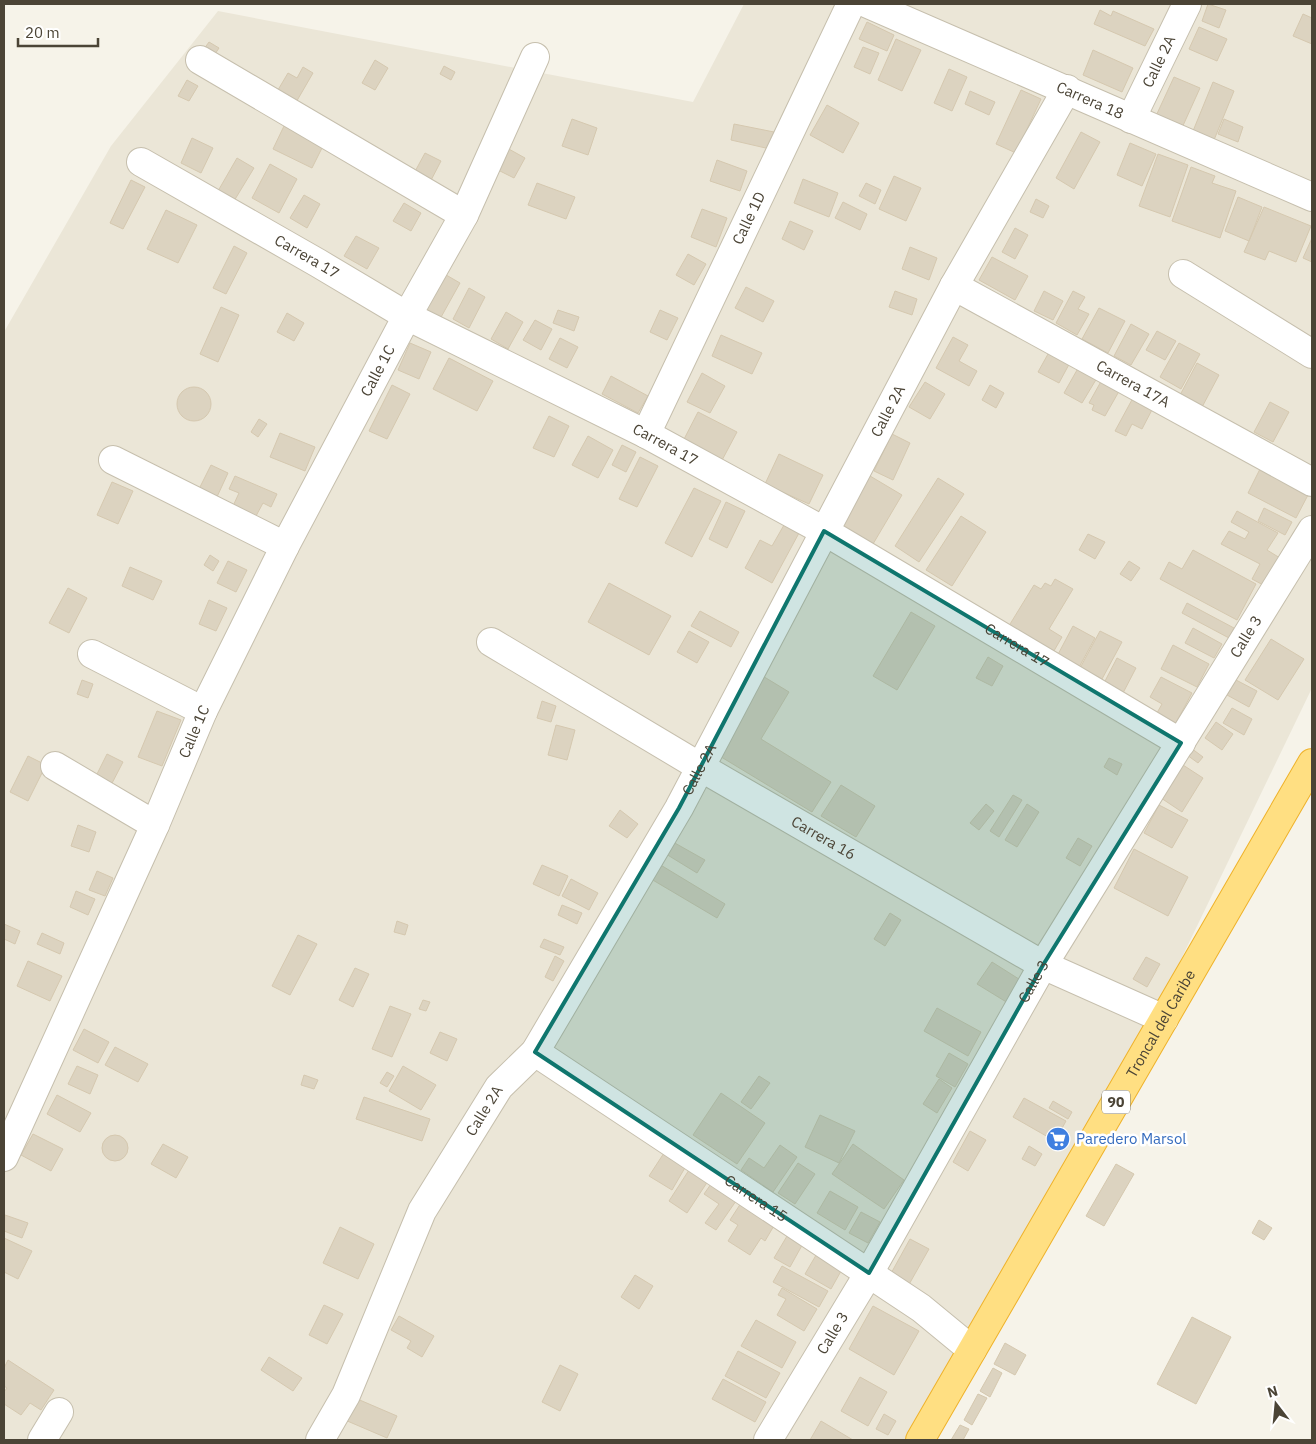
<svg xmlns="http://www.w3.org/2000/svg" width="1316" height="1444" font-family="'IBM Plex Sans',sans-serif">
<rect width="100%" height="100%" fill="#f6f3e9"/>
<!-- residential -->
<path fill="#ebe6d7" d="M744,4H1312V688L1086,1156L907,1440H4V332L111,146L218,11L693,102Z"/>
<!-- building -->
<path fill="#dcd3c0" stroke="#d5c8af" d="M1208,4L1226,10L1219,28L1202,21Z
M1100,10L1111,16L1113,11L1154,29L1145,46L1094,24Z
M1303,14L1312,18V44L1293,36Z
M867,22L894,35L887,51L859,39Z
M1199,27L1227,39L1217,61L1189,49Z
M896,39L921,50L902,91L878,80Z
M209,42L219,48L211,60L201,53Z
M863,47L879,53L870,74L854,67Z
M1093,50L1133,68L1122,92L1083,75Z
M375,60L388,68L375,90L362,83Z
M444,66L455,72L451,80L440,74Z
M303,67L313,73L291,111L272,100L288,73L297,78Z
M949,69L967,77L952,111L934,103Z
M1174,77L1200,88L1181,130L1155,118Z
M187,80L198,86L189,101L178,96Z
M1213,82L1234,91L1214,140L1193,131Z
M1021,90L1041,99L1016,153L996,144Z
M970,91L995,102L989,115L965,104Z
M827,105L859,123L843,153L810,135Z
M572,119L597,128L588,155L562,146Z
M1224,119L1243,127L1238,142L1218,134Z
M734,124L774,132L770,149L731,140Z
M284,126L323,146L312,168L273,149Z
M1081,132L1100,142L1074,189L1056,178Z
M192,138L213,148L201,173L181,163Z
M1130,143L1156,154L1142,186L1117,175Z
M507,148L525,158L514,178L496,169Z
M425,153L441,161L428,186L412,177Z
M1158,154L1188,165L1170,217L1139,206Z
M237,158L254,168L234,201L218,191Z
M717,160L747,171L740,191L710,181Z
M270,164L297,179L279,213L252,198Z
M1191,167L1215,176L1212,183L1236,191L1220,238L1172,221Z
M894,176L921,188L906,221L879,209Z
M803,179L838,193L829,217L794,203Z
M131,180L145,187L123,229L110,223Z
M537,183L575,197L566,219L528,205Z
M866,183L881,190L875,204L859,196Z
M304,195L320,204L307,228L290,218Z
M1238,197L1262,207L1249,241L1225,231Z
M1036,199L1049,206L1043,218L1030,212Z
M843,202L867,214L860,230L835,218Z
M404,203L421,213L411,231L393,221Z
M1264,207L1311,226L1296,262L1269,251L1265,260L1244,252Z
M702,209L727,218L716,247L691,237Z
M166,210L197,225L178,263L147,249Z
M790,221L813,231L804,250L782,239Z
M1015,228L1028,235L1015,259L1002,252Z
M356,236L379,248L367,269L344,256Z
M1312,238V262L1303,258Z
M234,246L247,253L226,294L213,288Z
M910,247L937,258L929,280L902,269Z
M688,254L706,264L694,285L676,275Z
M992,257L1028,276L1015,300L979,280Z
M441,272L460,283L440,319L421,308Z
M746,287L774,301L763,322L735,308Z
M469,288L485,297L469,328L453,319Z
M895,291L917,299L912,315L889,307Z
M1044,291L1063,301L1053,320L1034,311Z
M1073,291L1085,297L1078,309L1089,314L1077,335L1056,323Z
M221,307L239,315L218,362L200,354Z
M1099,308L1125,321L1108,353L1082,339Z
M558,310L579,317L574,331L553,323Z
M660,310L678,318L667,340L650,332Z
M506,312L523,322L508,349L491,339Z
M287,313L304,323L294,341L277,332Z
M535,320L552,329L541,350L523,340Z
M1131,324L1149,334L1131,365L1114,356Z
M1157,331L1176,341L1165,360L1146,350Z
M721,335L762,353L752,374L712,356Z
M953,337L968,345L959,361L977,371L969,386L936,368Z
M560,338L578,347L567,368L549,359Z
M410,343L431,352L419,379L398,370Z
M1179,343L1200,354L1181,389L1160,377Z
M1053,345L1073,357L1059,383L1038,372Z
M449,358L493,381L477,411L433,389Z
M1081,363L1100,373L1082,403L1064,393Z
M1197,363L1219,375L1201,409L1179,397Z
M702,373L725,386L710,413L687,402Z
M611,376L648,396L638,413L602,394Z
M1104,376L1122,386L1105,416L1092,410L1094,405L1089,403Z
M925,382L945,394L930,419L909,407Z
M392,385L410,394L387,439L369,431Z
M990,385L1004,393L996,408L982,400Z
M177 404a17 17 0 1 1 34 0a17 17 0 1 1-34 0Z
M1134,396L1154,406L1142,429L1132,424L1126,436L1115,431Z
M1270,402L1289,412L1273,442L1254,432Z
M698,412L737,432L720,464L681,445Z
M549,416L569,426L554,457L533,448Z
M259,419L267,424L258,437L251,432Z
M280,433L315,447L305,471L270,457Z
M892,434L910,443L893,480L874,471Z
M588,436L613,450L598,478L572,465Z
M622,445L636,452L626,472L612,465Z
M779,454L823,475L809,504L765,484Z
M640,457L658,466L637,507L619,499Z
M211,465L228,473L216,499L198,491Z
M1260,469L1308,495L1296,518L1248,493Z
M865,473L902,495L873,544L836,522Z
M235,476L277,494L271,507L263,503L256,516L233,506L239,493L229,489Z
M938,478L964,494L919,562L895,546Z
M112,482L133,491L118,524L97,515Z
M694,488L721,501L692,557L665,543Z
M726,502L745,511L727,548L709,539Z
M1264,508L1292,522L1285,535L1258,521Z
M1237,511L1278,533L1267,550L1280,558L1265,586L1252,579L1260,564L1221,544L1229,531L1245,539L1249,532L1231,522Z
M961,516L986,532L952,586L926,570Z
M784,525L799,533L772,583L745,568L760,540L772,546Z
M1088,534L1105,542L1095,559L1079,550Z
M1193,550L1256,584L1237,620L1160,579L1169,562L1182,569Z
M210,555L219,561L213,571L204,565Z
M228,561L247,570L236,592L217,583Z
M1129,561L1140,568L1131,581L1120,574Z
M130,567L162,581L153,600L122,586Z
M1055,579L1073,589L1049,629L1062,637L1051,656L1007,629L1034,585L1041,589L1045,583L1051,586Z
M609,583L671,616L649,655L588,622Z
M68,588L87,598L69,633L49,623Z
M209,600L227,608L216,631L199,624Z
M1187,603L1234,628L1229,638L1182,613Z
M700,611L739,632L731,647L691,626Z
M911,612L935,626L897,690L873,676Z
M1073,626L1095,638L1077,671L1055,660Z
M1193,628L1222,644L1214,658L1185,643Z
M689,631L709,642L697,663L677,652Z
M1100,631L1122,642L1102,679L1080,668Z
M1271,639L1304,659L1278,700L1245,680Z
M1173,645L1209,664L1197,687L1161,669Z
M988,657L1003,666L992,686L976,678Z
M1117,658L1136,668L1123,693L1104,683Z
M761,675L789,692L761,739L831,782L812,812L713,752Z
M1161,677L1192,693L1172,730L1153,720L1162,704L1150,697Z
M82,680L93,684L88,698L77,694Z
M1236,680L1257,691L1249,707L1227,695Z
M542,701L556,706L551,722L537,718Z
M1232,708L1252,719L1244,735L1223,723Z
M157,711L181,720L162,766L138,757Z
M1216,722L1233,734L1222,750L1205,738Z
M556,725L575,730L567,760L548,755Z
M1191,748L1203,757L1198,763L1187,755Z
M107,754L123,762L109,789L93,782Z
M28,756L46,765L28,801L10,792Z
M1109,758L1122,764L1117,775L1104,767Z
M1183,765L1203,778L1182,812L1161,798Z
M841,785L875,806L856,837L821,816Z
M1013,795L1022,800L999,837L990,831Z
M986,804L994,811L979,830L970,823Z
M1027,804L1039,812L1017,847L1005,840Z
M1159,805L1188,820L1172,848L1144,833Z
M620,810L638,824L627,838L609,826Z
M78,825L96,832L89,852L71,846Z
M1078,838L1092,846L1080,866L1066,858Z
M673,842L705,860L697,873L666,854Z
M1134,849L1188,877L1168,916L1114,888Z
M654,861L725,904L717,918L646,876Z
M542,865L568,876L559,896L533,884Z
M97,871L113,878L105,896L89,890Z
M571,879L598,893L589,910L562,896Z
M76,891L95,899L88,915L70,907Z
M562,905L582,913L577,924L558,915Z
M890,913L901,920L885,946L874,939Z
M397,921L408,925L405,935L394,932Z
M4,924L20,931L15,944L4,939Z
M42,933L64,943L60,954L37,944Z
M298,935L317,944L290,995L272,986Z
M544,939L564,947L560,955L540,947Z
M555,956L564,961L553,981L545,977Z
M1146,957L1160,964L1147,987L1133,979Z
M28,961L62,976L50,1001L17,986Z
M992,962L1022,981L1008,1003L977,984Z
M355,968L369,974L353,1007L339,1000Z
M423,1000L430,1002L426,1011L419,1009Z
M390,1006L411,1014L392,1057L372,1049Z
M937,1008L981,1032L968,1056L924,1031Z
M84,1029L109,1042L98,1063L73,1050Z
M440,1032L457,1039L447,1061L430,1053Z
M115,1047L148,1064L138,1082L105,1065Z
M949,1053L968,1064L955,1087L936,1076Z
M77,1066L98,1075L90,1094L68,1084Z
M403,1066L436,1085L421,1110L389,1091Z
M387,1072L394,1076L387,1087L380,1083Z
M304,1075L318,1080L314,1089L301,1085Z
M759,1076L770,1083L751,1109L741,1102Z
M939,1079L952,1088L937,1113L923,1104Z
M721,1093L765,1123L737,1164L693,1135Z
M57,1095L91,1113L80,1132L47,1114Z
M364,1097L430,1119L422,1141L356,1119Z
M1024,1098L1066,1121L1055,1141L1013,1117Z
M1053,1101L1072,1112L1068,1119L1049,1108Z
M820,1115L855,1131L839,1163L805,1147Z
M970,1131L986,1140L968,1171L953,1162Z
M33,1134L63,1149L51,1171L21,1155Z
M102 1148a13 13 0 1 1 26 0a13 13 0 1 1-26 0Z
M163,1144L188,1157L176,1178L151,1164Z
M853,1144L904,1180L884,1209L832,1174Z
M780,1145L797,1157L773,1192L741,1170L749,1158L764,1168Z
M1029,1146L1042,1154L1035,1166L1022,1159Z
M664,1153L686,1166L672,1190L649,1176Z
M798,1163L815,1174L795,1204L778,1193Z
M1116,1164L1134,1174L1104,1226L1086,1216Z
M689,1170L708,1181L687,1213L669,1201Z
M711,1184L736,1201L716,1230L705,1223L719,1204L704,1194Z
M830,1191L858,1207L845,1230L817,1213Z
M741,1203L775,1224L765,1241L761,1238L750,1255L728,1241L738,1225L730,1220Z
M861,1212L880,1222L868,1243L849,1233Z
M5,1215L28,1223L22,1238L4,1231Z
M1259,1220L1272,1228L1264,1240L1252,1233Z
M340,1227L374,1244L358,1279L323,1263Z
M790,1231L805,1240L790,1267L774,1258Z
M4,1238L32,1251L18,1279L4,1272Z
M910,1239L929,1249L907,1288L889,1277Z
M819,1250L845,1264L831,1289L805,1274Z
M782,1266L828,1291L819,1307L773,1282Z
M635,1275L653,1286L639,1309L621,1297Z
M782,1288L817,1309L804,1331L777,1315L786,1299L778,1295Z
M324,1305L343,1314L327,1344L309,1335Z
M873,1306L919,1331L894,1375L849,1349Z
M399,1316L434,1336L422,1357L407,1348L411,1341L391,1330Z
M1192,1317L1231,1337L1196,1404L1157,1384Z
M756,1320L796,1342L782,1368L741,1346Z
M1005,1343L1026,1355L1015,1375L994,1364Z
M738,1351L780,1373L766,1398L725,1376Z
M269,1357L302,1378L293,1391L261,1370Z
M8,1360L54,1390L41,1410L30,1403L21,1415L4,1404V1392L7,1388L4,1386V1368Z
M560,1365L578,1374L560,1411L542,1402Z
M993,1368L1002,1373L990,1397L980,1391Z
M860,1377L887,1392L868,1426L841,1411Z
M723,1379L766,1402L755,1422L712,1399Z
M978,1394L987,1398L972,1425L964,1420Z
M355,1398L397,1416L387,1438L345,1420Z
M884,1414L896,1421L888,1435L876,1429Z
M821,1421L853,1440H810Z
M960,1425L969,1429L963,1440H951Z"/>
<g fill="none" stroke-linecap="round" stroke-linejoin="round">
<!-- minor casing -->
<g stroke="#c6bfad" stroke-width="30">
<g id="minor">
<path id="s1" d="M868,4C1016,67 1164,134 1312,197"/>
<path d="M200,60L464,215"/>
<path id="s2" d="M1131,119L1187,4"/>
<path id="s3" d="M141,162L318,263L407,316L646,434L824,531L1181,743"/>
<path d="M1183,274L1312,354"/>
<path id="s4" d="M954,286L1312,482"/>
<path id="s5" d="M646,434L851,4"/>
<path d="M113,460L285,546"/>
<path id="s6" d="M491,642L702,768L1043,965L1164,1019"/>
<path d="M92,654L203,711"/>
<path d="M55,766L155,825"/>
<path id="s7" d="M535,1052L921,1308L972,1350"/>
<path id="s8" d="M4,1157L155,825L203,711L285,546L407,316L464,215L535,57"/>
<path d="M42,1440L59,1412"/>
<path id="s9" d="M320,1440L346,1395L422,1211L499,1087L535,1052L679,808L954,286L1067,89"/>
<path id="s10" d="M768,1440L869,1273L1043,965L1312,530"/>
</g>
</g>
<!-- trunk casing -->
<g stroke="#efb22a" stroke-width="30">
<g id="trunk">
<path id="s11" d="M920,1440L1312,763"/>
</g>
</g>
<!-- minor -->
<use href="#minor" stroke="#fff" stroke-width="28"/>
<!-- trunk -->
<use href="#trunk" stroke="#ffdf82" stroke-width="28"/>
</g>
<!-- marked area -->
<path fill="#0f766e" fill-opacity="0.2" stroke="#0f766e" stroke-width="4" stroke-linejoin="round" d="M824,531L1181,743L1043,965L869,1273L535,1052L679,808Z"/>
<!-- icons -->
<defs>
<g id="supermarket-disc" transform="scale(1.25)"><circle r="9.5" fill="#3f7fe0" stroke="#fff"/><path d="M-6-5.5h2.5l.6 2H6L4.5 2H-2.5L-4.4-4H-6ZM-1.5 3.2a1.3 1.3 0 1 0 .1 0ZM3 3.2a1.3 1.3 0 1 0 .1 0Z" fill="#fff"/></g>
</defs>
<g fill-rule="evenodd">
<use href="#supermarket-disc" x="1058" y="1139"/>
</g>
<g text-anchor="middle" stroke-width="5" stroke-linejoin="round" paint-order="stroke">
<!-- shield labels -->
<rect fill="#fff" stroke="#817c72" stroke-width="1" x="1102" y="1090.5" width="28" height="23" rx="4"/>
<g font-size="14" font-weight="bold" fill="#4b4436">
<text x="1116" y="1107">90</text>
</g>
<!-- street labels -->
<g font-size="15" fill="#4b4436" stroke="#fff">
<text dy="5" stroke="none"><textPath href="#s2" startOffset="64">Calle 2A</textPath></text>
<text dy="5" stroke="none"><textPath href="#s1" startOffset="242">Carrera 18</textPath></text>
<text dy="5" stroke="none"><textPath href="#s5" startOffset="239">Calle 1D</textPath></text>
<text dy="5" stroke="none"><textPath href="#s3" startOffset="191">Carrera 17</textPath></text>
<text dy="5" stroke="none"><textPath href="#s8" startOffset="871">Calle 1C</textPath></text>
<text dy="5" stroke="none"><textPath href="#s4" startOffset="204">Carrera 17A</textPath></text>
<text dy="5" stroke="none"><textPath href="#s9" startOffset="1179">Calle 2A</textPath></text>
<text dy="5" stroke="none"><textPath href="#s3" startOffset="596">Carrera 17</textPath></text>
<text dy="5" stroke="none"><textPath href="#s10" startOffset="935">Calle 3</textPath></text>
<text dy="5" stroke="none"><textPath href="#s3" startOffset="1001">Carrera 17</textPath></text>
<text dy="5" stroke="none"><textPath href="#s8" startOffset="466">Calle 1C</textPath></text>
<text dy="5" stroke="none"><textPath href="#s9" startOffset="774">Calle 2A</textPath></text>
<text dy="5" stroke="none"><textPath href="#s6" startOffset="386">Carrera 16</textPath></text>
<text dy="5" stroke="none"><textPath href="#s10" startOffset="530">Calle 3</textPath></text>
<text dy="5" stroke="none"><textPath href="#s11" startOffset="481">Troncal del Caribe</textPath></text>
<text dy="5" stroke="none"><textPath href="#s9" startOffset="369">Calle 2A</textPath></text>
<text dy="5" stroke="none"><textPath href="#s7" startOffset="265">Carrera 15</textPath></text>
<text dy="5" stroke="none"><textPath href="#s10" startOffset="125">Calle 3</textPath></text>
</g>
<!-- shop labels -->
<g font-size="15" fill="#366cbe" stroke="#fff" text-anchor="start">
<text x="1076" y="1144">Paredero Marsol</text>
</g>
</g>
<!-- border -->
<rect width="1316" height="1444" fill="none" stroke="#4b4436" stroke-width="10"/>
<!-- north arrow -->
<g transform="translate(1276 1404) rotate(344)" stroke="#ffffff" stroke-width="4" paint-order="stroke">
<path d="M0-4L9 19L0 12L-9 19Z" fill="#4b4436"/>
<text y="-8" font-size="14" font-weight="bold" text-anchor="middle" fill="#4b4436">N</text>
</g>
<!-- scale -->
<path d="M18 38v8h80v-8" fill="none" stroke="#4b4436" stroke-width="2.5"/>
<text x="25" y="38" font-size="15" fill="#4b4436" stroke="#ffffff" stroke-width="4" paint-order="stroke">20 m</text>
</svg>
